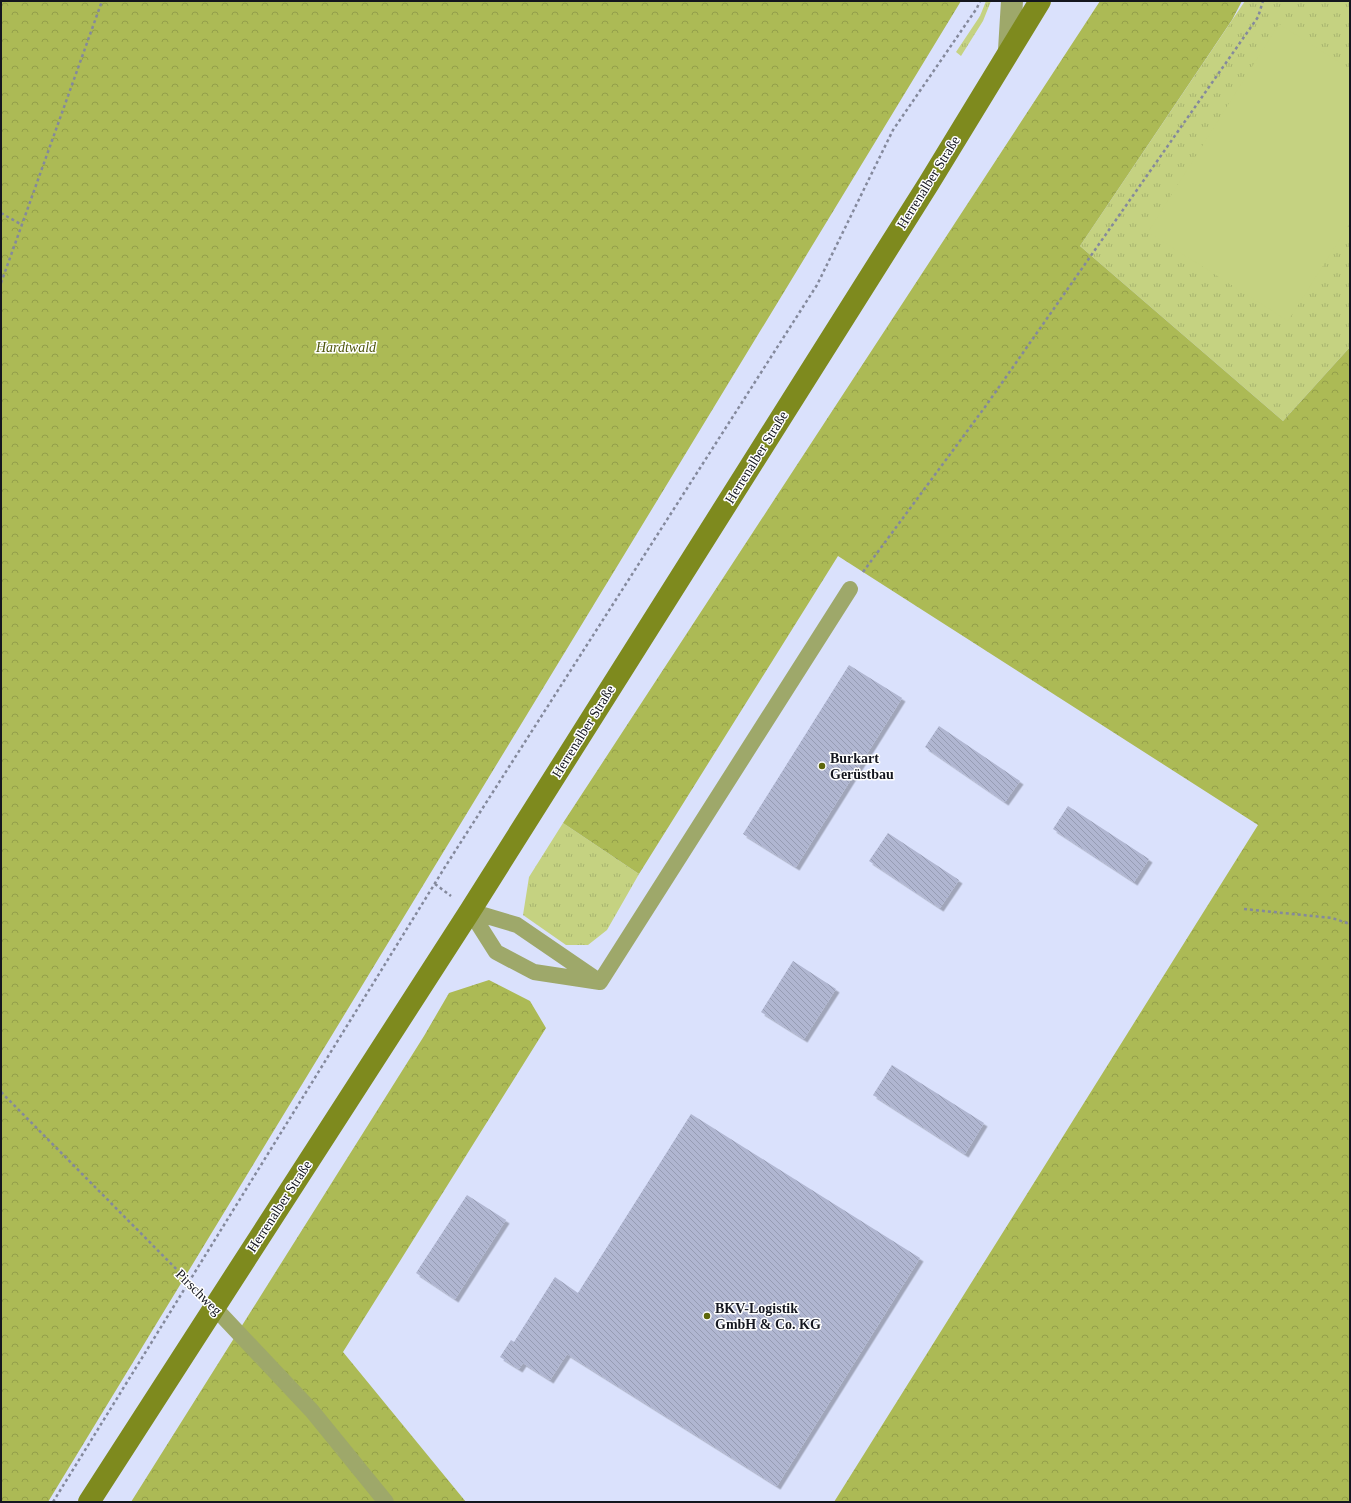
<svg xmlns="http://www.w3.org/2000/svg" width="1351" height="1503" font-family="'Times New Roman',serif">
<defs>
<pattern id="grass-tufts" width="24" height="20" patternUnits="userSpaceOnUse"><rect width="24" height="20" fill="#c5d281"/><path d="M3 7l-1-3M5 7V3M7 7l1-3M15 17l-1-3M17 17v-4M19 17l1-3" fill="none" stroke="#a8b46f"/></pattern>
<pattern id="forest-crowns" width="20" height="18" patternUnits="userSpaceOnUse"><rect width="20" height="18" fill="#acba55"/><path d="M2 6a3 3 0 1 1 6 0M12 15a3 3 0 1 1 6 0" fill="none" stroke="#939f4a"/></pattern>
<pattern id="building-back-hatch" width="6" height="6" patternUnits="userSpaceOnUse"><rect width="6" height="6" fill="#b0b6d1"/><path d="M-1 5l2 2M0 0l6 6M5-1l2 2" fill="none" stroke="#969cb3"/></pattern>
<filter id="shadow"><feDropShadow dx="3.5" dy="3.5" stdDeviation="0" flood-color="#0004"/></filter>
</defs>
<rect width="100%" height="100%" fill="#dae1fc"/>
<!-- grass -->
<path fill="url(#grass-tufts)" d="M986,1H991L983,21L961,56L956,52L980,16Z
M1245,1H1350V347L1283,421L1080,246Z
M563,823L639,874L607,930L588,945H566L523,915L529,877Z"/>
<!-- forest -->
<path fill="url(#forest-crowns)" d="M1,1H961L48,1502H1Z
M1100,1H1242L1232,20L1080,246L1283,421L1350,347V1502H834L1258,825L838,556L639,874L563,823Z
M489,980L530,1001L546,1028L343,1352L466,1502H131L424,1036L449,993Z"/>
<!-- garden -->
<path fill="#c5d281" d="M1279,24L1350,69V223L1288,321L1148,232Z"/>
<!-- building -->
<path fill="url(#building-back-hatch)" filter="url(#shadow)" d="M849,665L902,698L796,867L743,834Z
M939,726L1020,781L1005,802L925,747Z
M1068,806L1149,859L1134,882L1053,829Z
M888,833L959,880L940,908L869,861Z
M793,961L836,989L804,1039L761,1012Z
M892,1065L984,1123L965,1154L873,1095Z
M691,1114L920,1258L777,1486L567,1354L550,1380L523,1363L519,1369L500,1357L511,1340L514,1342L555,1277L578,1293Z
M467,1195L506,1220L455,1299L416,1273Z"/>
<g fill="none" stroke-linecap="round" stroke-linejoin="round">
<!-- path -->
<path stroke="#84899c" stroke-width="2.5" stroke-dasharray="3 3" stroke-linecap="butt" d="M1,213L22,225
M1,283L102,1
M863,572L985,407L1258,17L1263,1
M435,884L451,896
M1244,909L1332,918L1350,924
M1,1092L197,1290
M53,1502L445,867L817,285L893,130L977,8L980,1"/>
<!-- service -->
<path stroke="#9ea86a" stroke-width="16" d="M470,911L496,952L534,972L600,982
M470,911L517,925L596,979
M600,982L850,589
M214,1307L312,1411L386,1502"/>
<!-- tertiary -->
<path stroke="#9ea86a" stroke-width="22" d="M1009,50L1012,1"/>
<!-- secondary -->
<path stroke="#7e8a1e" stroke-width="22" d="M89,1502L470,911L929,183L1040,1"/>
</g>
<!-- markers -->
<g fill="#5e670a" stroke="#fff" stroke-width="1.5">
<circle cx="822" cy="766" r="4"/>
<circle cx="707" cy="1316" r="4"/>
</g>
<g text-anchor="middle" stroke-width="3" stroke-linejoin="round" paint-order="stroke">
<!-- street labels -->
<g font-size="14" fill="#14161f" stroke="#fff">
<text transform="translate(928 182) rotate(-58)" y="5">Herrenalber Straße</text>
<text transform="translate(756 457) rotate(-58)" y="5">Herrenalber Straße</text>
<text transform="translate(583 731) rotate(-58)" y="5">Herrenalber Straße</text>
<text transform="translate(279 1206) rotate(-57)" y="5">Herrenalber Straße</text>
<text transform="translate(199 1292) rotate(45)" y="5">Pirschweg</text>
</g>
<!-- park labels -->
<g font-size="14" font-style="italic" fill="#50580d" stroke="#fff">
<text x="346" y="352">Hardtwald</text>
</g>
<!-- poi labels -->
<g font-size="14" font-weight="bold" fill="#14161f" stroke="#fff" text-anchor="start">
<text x="830" y="763">Burkart<tspan x="830" dy="16">Gerüstbau</tspan></text>
<text x="715" y="1313">BKV-Logistik<tspan x="715" dy="16">GmbH &amp; Co. KG</tspan></text>
</g>
</g>
<!-- border -->
<rect width="1351" height="1503" fill="none" stroke="#14161f" stroke-width="4"/>
</svg>
